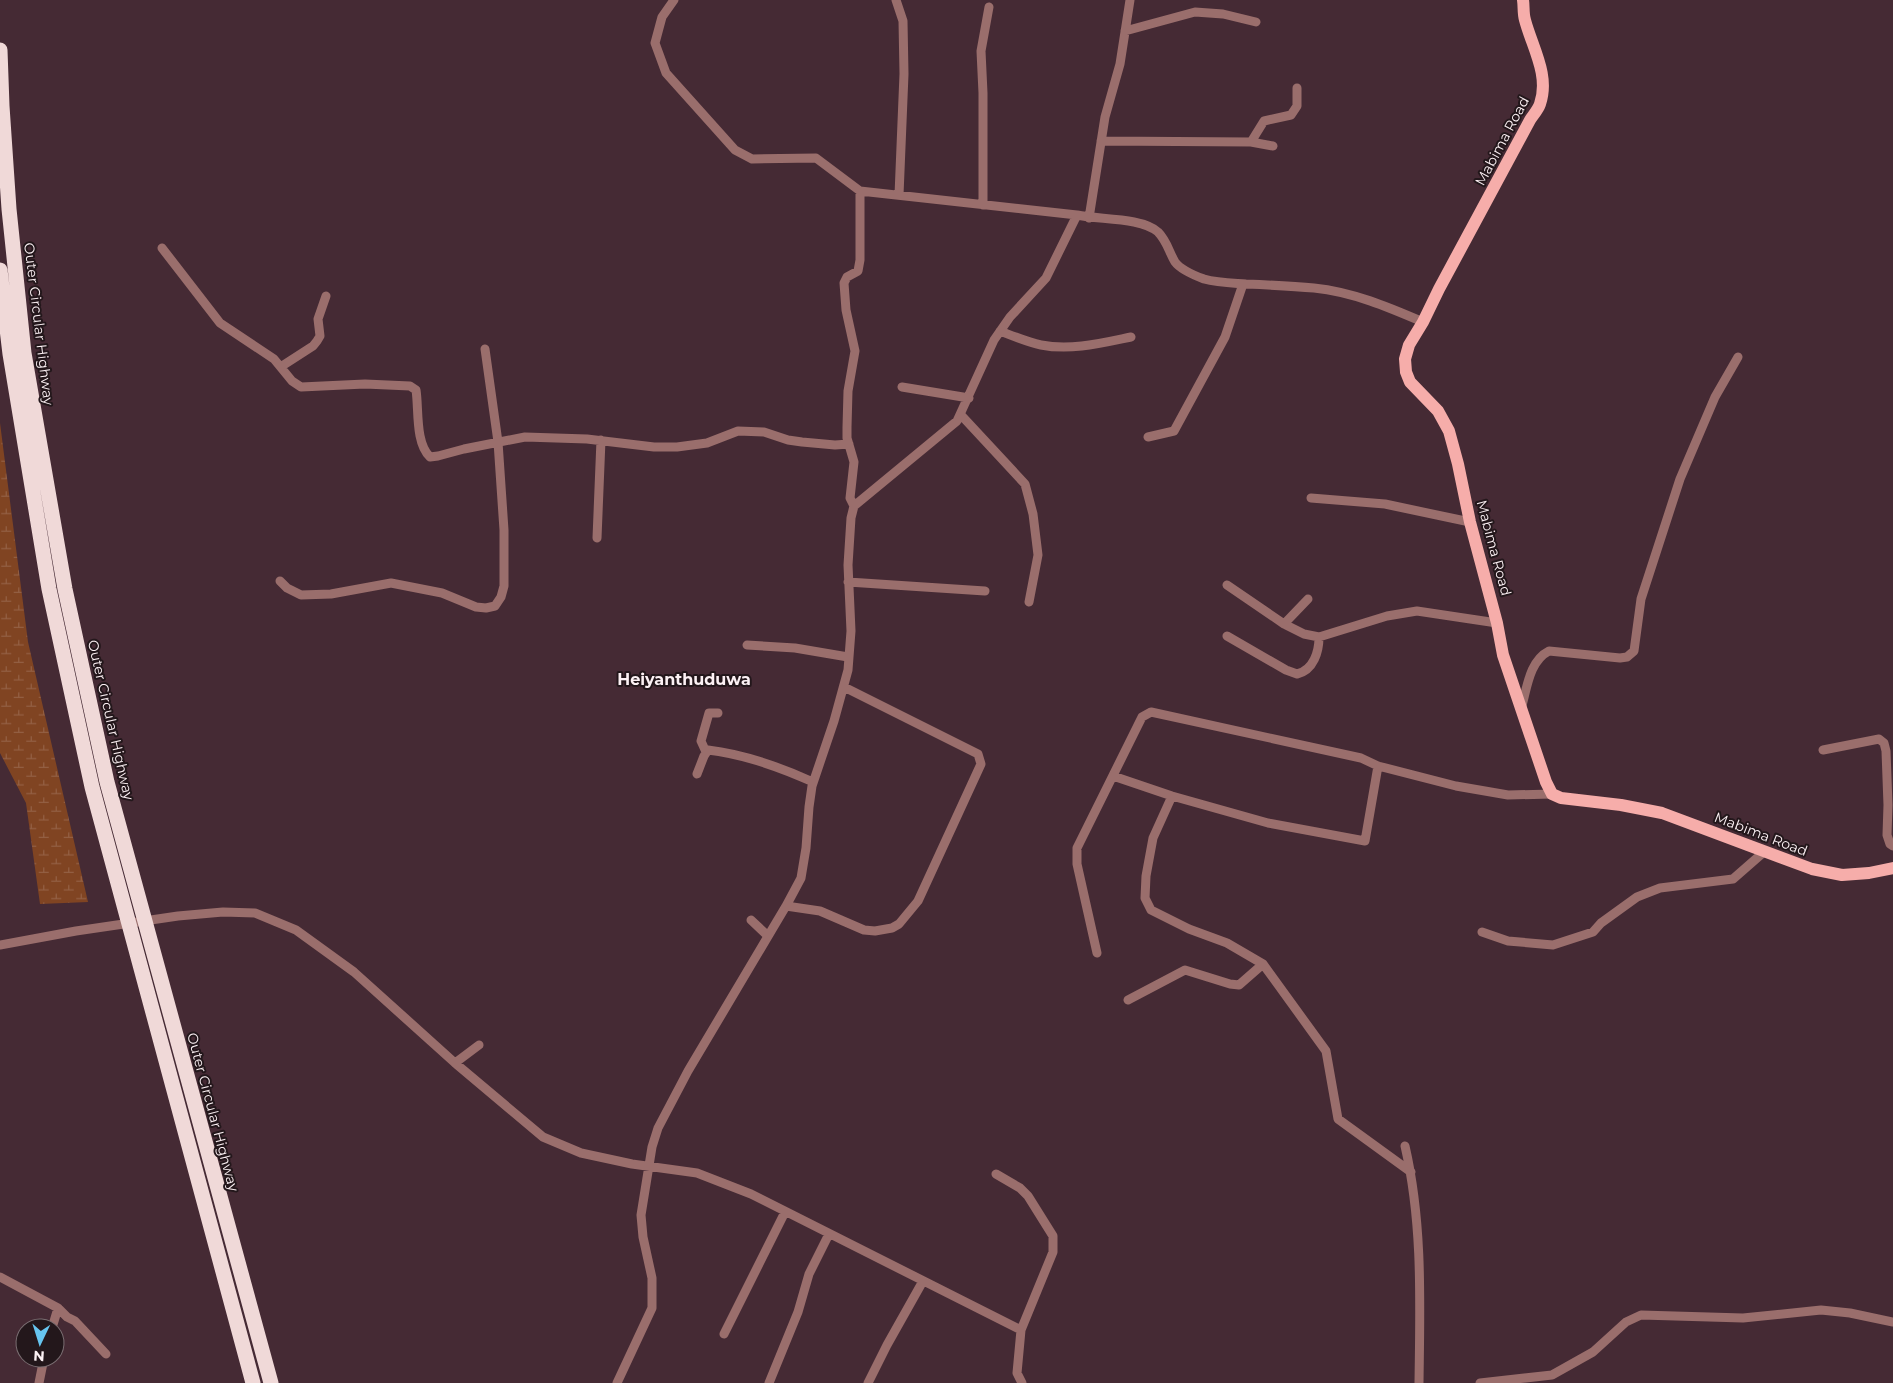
<svg xmlns="http://www.w3.org/2000/svg" width="1893" height="1383" font-family="Montserrat,sans-serif">
<defs>
<pattern id="wetland-marsh" width="20" height="14" patternUnits="userSpaceOnUse" patternTransform="scale(1.25)"><rect width="20" height="14" fill="#804422"/><path d="M1 5h8M5 5V1M11 12h8M15 12V8" fill="none" stroke="#935f43"/></pattern>
</defs>
<rect width="100%" height="100%" fill="#452a34"/>
<!-- wetland -->
<path fill="url(#wetland-marsh)" d="M0,423L28,642L88,902L40,904L26,803L0,753Z"/>
<g fill="none" stroke-linecap="round" stroke-linejoin="round">
<!-- street -->
<path stroke="#9a6e6c" stroke-width="9" d="M674,0L662,17L655,43L666,73L735,150L752,159L816,158L860,191L1077,215
M896,0L903,21L904,74L899,195
M1125,31L1195,12L1223,14L1256,22
M1101,141L1251,142
M1273,146L1251,142L1264,121L1291,115L1297,106V88
M983,205V93L981,51L989,7
M1089,218L1105,117L1120,64L1130,0
M162,248L220,323L274,359L292,381L301,387L365,384L410,386L416,390C419,409 415,443 430,457L438,456L464,449L525,437L587,439L654,447H677L707,443L738,431L764,432L788,440L802,442L835,445L849,444
M1000,331C1013,336 1027,342 1041,345C1071,351 1102,343 1131,337
M282,366L313,346L317,341L320,336L318,319L326,296
M902,387L969,398
M961,415L1025,484L1033,514L1038,555L1029,602
M1148,437L1174,431L1225,337L1243,284
M1311,498L1385,504L1470,522
M854,506L850,498L854,462L847,438V427L848,391L855,351L846,310L844,283L847,277L858,271L860,260V191
M597,538L601,440
M280,581L287,588L301,595L331,594L391,583L442,593L476,607L486,608L495,606L501,597L504,586V530L498,442L485,349
M848,582L985,591
M1227,585L1284,624L1304,634L1319,637L1387,616L1417,611L1497,623
M1284,624L1308,599
M1227,636L1286,670L1297,674C1314,670 1319,651 1319,637
M747,645L795,648L848,657
M1521,709C1527,689 1529,661 1549,651L1620,658L1627,657L1634,651L1641,599L1680,479L1715,397L1738,357
M1823,750L1879,739L1884,743L1886,751L1888,805L1887,835L1890,844L1893,846
M706,752L701,741L709,713H718
M697,774L704,756L708,750C742,754 782,768 813,782
M1113,776L1172,796L1268,823L1365,841L1378,766
M1172,796L1153,838L1146,876L1145,898L1151,910L1189,929L1227,943L1263,964L1326,1051L1338,1119L1411,1172
M786,906L820,911L864,930L875,931L892,928L899,924L918,901L981,764L978,754L844,687
M751,920L768,936
M1482,932L1508,941L1553,945L1593,932L1601,923L1637,897L1660,888L1733,879L1765,851
M0,945L76,931L178,916L223,912L255,913L296,930L354,972L455,1063L543,1137L581,1153L632,1164L697,1173L751,1194L1021,1330
M1097,953L1077,864V848L1142,717L1151,712L1361,758L1378,766L1456,786L1508,795L1552,794
M1128,1000L1185,970L1230,984L1239,985L1263,964
M455,1063L479,1045
M1405,1146C1423,1224 1420,1303 1419,1383
M996,1174L1020,1188L1028,1196L1053,1236V1252L1021,1330L1017,1373L1022,1383
M0,1277L58,1308L52,1328
M58,1308L67,1317L75,1321L106,1354
M724,1334L785,1212
M39,1383L44,1358
M617,1383L652,1308V1278L643,1237L641,1215L652,1147L658,1128L688,1071L786,906L801,878L806,848L809,807L812,786L834,721L848,670L851,631L848,565L851,518L854,506L957,421L994,340L1010,317L1046,278L1077,215C1099,220 1141,217 1158,232C1167,241 1169,252 1175,262C1180,269 1196,276 1204,279C1218,283 1232,283 1246,284C1269,285 1292,286 1314,288C1353,292 1388,307 1423,322
M769,1383L798,1312L809,1274L829,1234
M868,1383L887,1345L923,1281
M1480,1383L1552,1375L1593,1352L1626,1322L1641,1315L1743,1318L1821,1310L1850,1313L1893,1322"/>
<!-- primary -->
<path stroke="#f6adaa" stroke-width="12" d="M1523,0C1524,6 1523,14 1525,20C1532,47 1550,75 1540,104C1538,110 1533,115 1530,120L1439,289L1423,322L1409,345L1405,359L1406,372L1410,382L1438,411L1449,431L1458,464L1470,522L1497,623L1503,655L1546,782L1552,794L1561,798L1621,805L1662,813L1812,869L1842,875L1869,873L1893,868"/>
<!-- highway-bridge -->
<path stroke="#f0d9d8" stroke-width="15" d="M0,50L2,106L9,209L24,353L65,589L107,782L271,1383
M0,270L10,354L49,589L92,787L253,1383"/>
</g>
<g text-anchor="middle" stroke-width="4" stroke-linejoin="round" paint-order="stroke">
<!-- street labels -->
<g font-size="14" fill="#fcf1f4" stroke="#23171b">
<text transform="translate(1502 141) rotate(-62)" y="5">Mabima Road</text>
<text transform="translate(39 324) rotate(83)" y="5">Outer Circular Highway</text>
<text transform="translate(1494 548) rotate(75)" y="5">Mabima Road</text>
<text transform="translate(111 720) rotate(77)" y="5">Outer Circular Highway</text>
<text transform="translate(1761 834) rotate(21)" y="5">Mabima Road</text>
<text transform="translate(213 1112) rotate(75)" y="5">Outer Circular Highway</text>
</g>
<!-- quarter labels -->
<g font-size="16" font-weight="bold" fill="#fcf1f4" stroke="#23171b">
<text x="684" y="685">Heiyanthuduwa</text>
</g>
</g>
<!-- north arrow -->
<g transform="translate(40 1343) rotate(184)"><circle r="24" fill="#23171b" stroke="#7a6e72"/>
<path d="M0-4L9 19L0 12L-9 19Z" fill="#66c4ef"/>
<text y="-8" font-size="14" font-weight="bold" text-anchor="middle" fill="#fcf1f4">N</text>
</g>
</svg>
